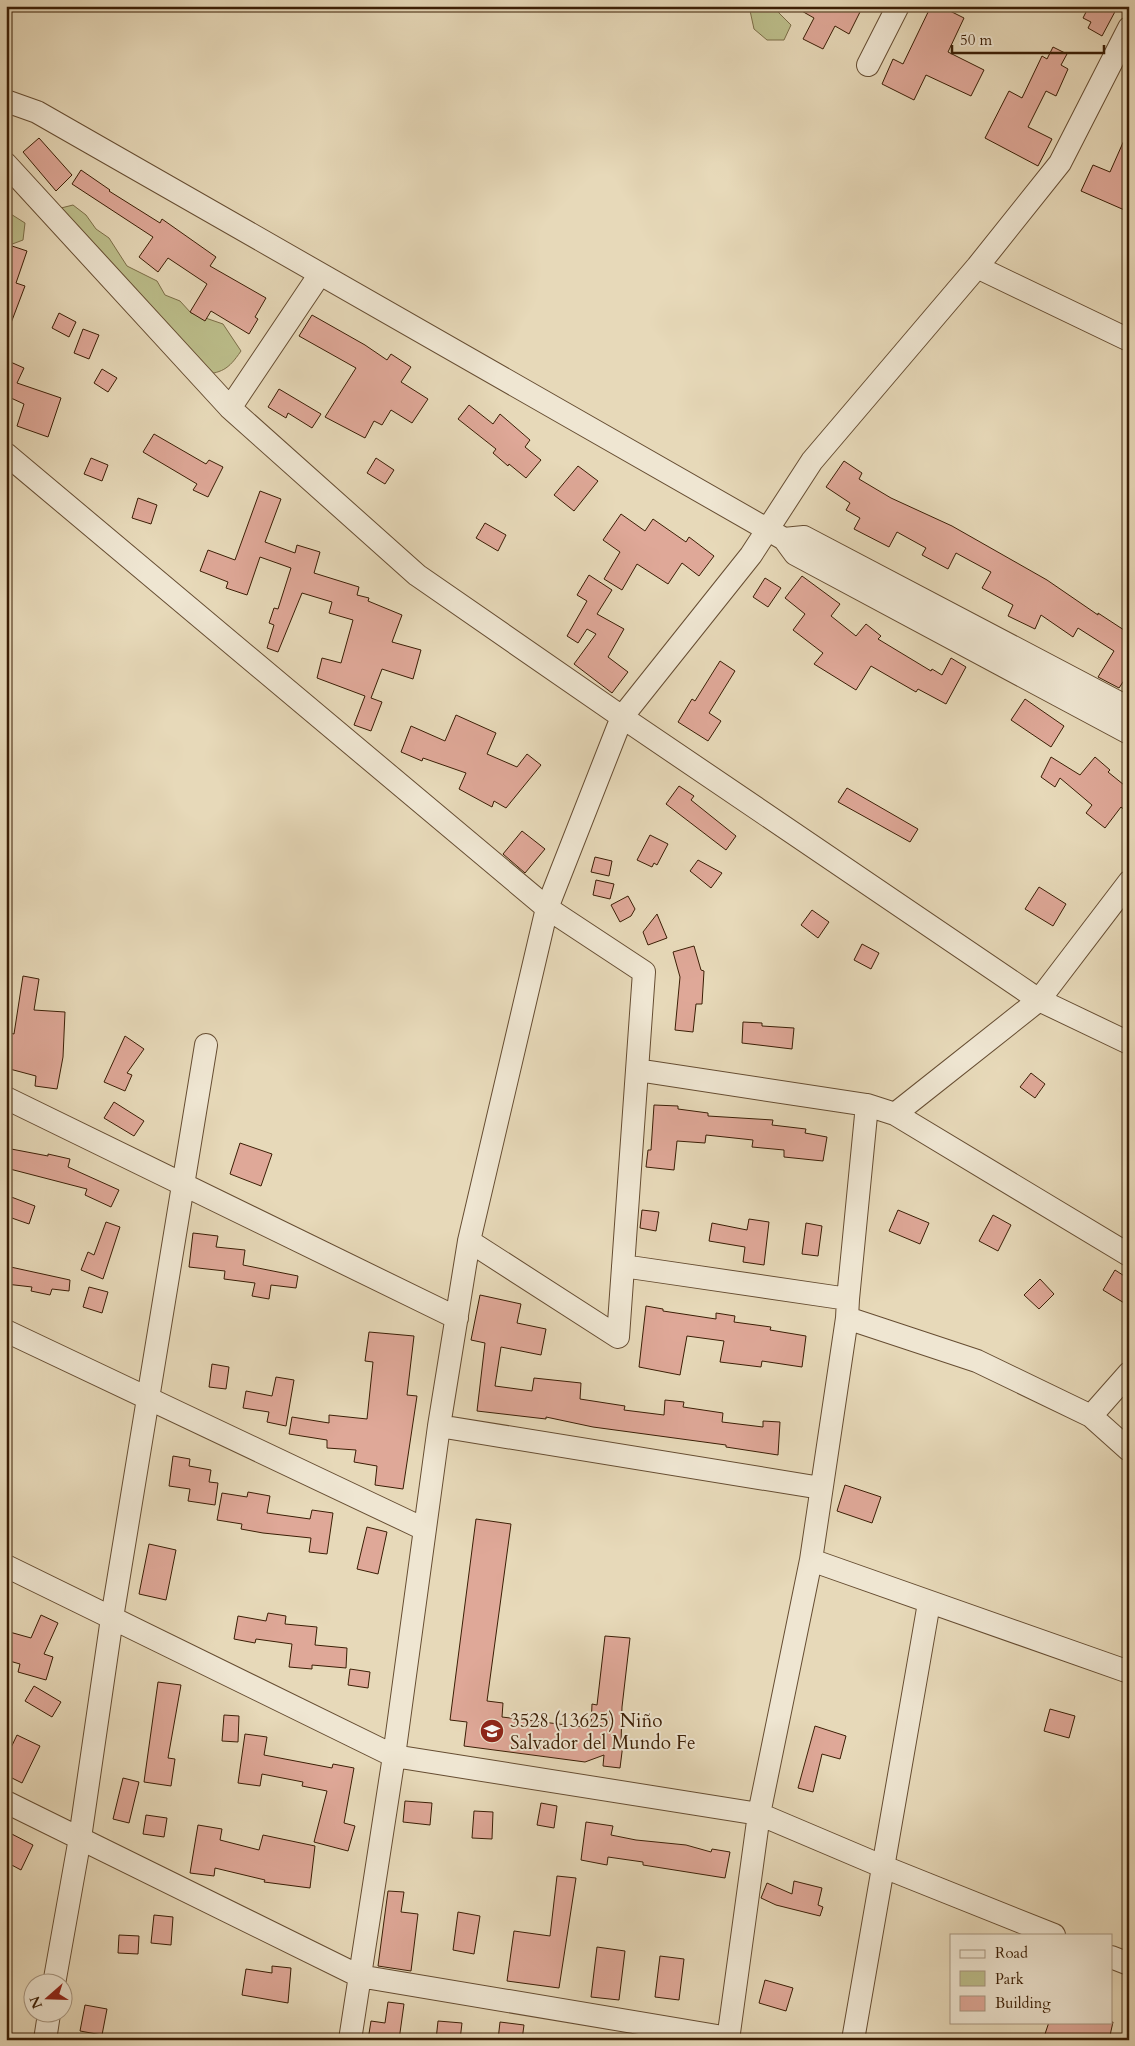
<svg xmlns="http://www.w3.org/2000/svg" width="1135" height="2046" font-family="Cardo,serif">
<rect width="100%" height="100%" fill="#e7d9b9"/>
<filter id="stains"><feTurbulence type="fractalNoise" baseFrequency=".004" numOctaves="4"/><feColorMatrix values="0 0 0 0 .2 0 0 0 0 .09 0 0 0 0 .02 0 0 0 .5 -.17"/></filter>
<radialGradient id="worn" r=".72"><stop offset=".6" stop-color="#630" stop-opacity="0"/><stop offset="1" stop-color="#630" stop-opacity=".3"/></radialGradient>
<!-- green -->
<path fill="#bcbe8b" stroke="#7c6e48" d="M749,6H775L779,13L791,25L784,40H767L754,29Z
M73,205L86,215L96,229L109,238L127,266L157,281L165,295L180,301L191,313L223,324L241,351C228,370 222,373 199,375L57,209Z
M6,211L25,223L23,240L7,246Z"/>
<!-- building -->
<path fill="#dfa898" stroke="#3b1e05" d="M793,6H863L849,34L835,26L823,49L803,39L814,18Z
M931,6H940L964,18L948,52L984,70L971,96L926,75L914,100L882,84L893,59L903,64Z
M1089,6H1118L1102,36L1088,28L1091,22L1083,18Z
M1053,47L1067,54L1061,65L1068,69L1056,96L1046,91L1028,127L1052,139L1038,166L985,138L1009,91L1022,98L1042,56L1047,59Z
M1129,129V212L1081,191L1093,165L1110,172Z
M39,138L72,175L56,191L23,152Z
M81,170L110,190L109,191L160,223L162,219L216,257L210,266L266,298L255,317L258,319L249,334L211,311L205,321L190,312L207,284L168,258L158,272L139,257L153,237L72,184Z
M6,244L27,251L16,283L25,286L8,331H6Z
M59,313L76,322L69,337L52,328Z
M312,315L365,345L387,360L391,354L411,367L401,382L428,399L412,423L391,410L382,425L374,421L365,438L325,417L356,368L299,336Z
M83,329L99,335L89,359L74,353Z
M6,360L24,368L17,383L61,398L48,437L17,426L24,404L11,398L6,407Z
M102,369L117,378L108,392L94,383Z
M279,389L321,414L312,428L288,413L286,418L268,407Z
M469,405L493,424L500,414L530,440L525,447L541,460L526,478L509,464L508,466L493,453L496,449L458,419Z
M154,434L206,464L209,460L223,467L208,497L193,490L197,484L143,452Z
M91,458L108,465L102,481L84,474Z
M376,458L394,470L385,484L367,473Z
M844,461L862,473L859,479L891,498L952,526L1047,580L1098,615V613L1127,632L1129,629V673L1119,688L1098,677L1114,651L1078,628L1073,637L1041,615L1035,629L1008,616L1013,605L982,588L991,572L956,553L948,569L922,555L926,548L897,532L889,547L854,529L860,518L846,510L850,503L826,487Z
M578,466L598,481L574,511L554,495Z
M260,491L281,499L265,542L295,553L297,545L320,552L314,573L359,587L357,595L369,598L368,601L402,615L392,642L421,650L413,679L382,669L371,698L382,702L371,731L354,725L365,696L317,678L322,658L341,663L353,620L329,613L332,602L302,593L278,652L267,648L274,625L269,623L274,608L278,609L291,568L260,557L247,595L226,588L228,582L200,571L208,550L235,560Z
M138,498L157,505L151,524L132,518Z
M621,514L645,531L653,519L686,542L689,537L714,556L699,576L682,563L668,584L637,564L622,590L604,579L620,552L603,540Z
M485,523L506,535L498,551L476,538Z
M589,575L612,590L597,614L624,629L608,657L628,672L612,693L574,664L596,634L587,629L578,643L567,636L587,601L577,595Z
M802,576L840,604L831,616L856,636L866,624L881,636L878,639L931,671L932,669L942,675L951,658L966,667L946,704L918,689L916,692L871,666L856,690L814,664L823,653L793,630L805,614L785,598Z
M765,578L781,588L768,607L753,597Z
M720,661L735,671L709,713L721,721L708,741L678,722L692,699L695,701Z
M1025,699L1064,726L1051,747L1011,720Z
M456,715L496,733L487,754L517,767L527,754L541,765L506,808L494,801L492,807L459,789L466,773L423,758L422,761L401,752L411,726L445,741Z
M1051,757L1080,775L1095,757L1110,770L1108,772L1129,789V814L1121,807L1105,828L1086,813L1092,805L1060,778L1055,787L1041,777Z
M679,786L694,796L691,800L736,836L726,850L666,804Z
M847,788L918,829L910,842L838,802Z
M522,831L545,849L525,873L503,854Z
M650,835L668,844L657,865L654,863L652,867L637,860Z
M595,857L612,861L609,876L591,872Z
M698,860L722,873L711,888L690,871Z
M596,880L614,884L610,899L593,895Z
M1039,887L1066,904L1053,926L1025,909Z
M628,896L635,909L631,916L620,922L611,905Z
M812,910L829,922L818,938L801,925Z
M657,914L667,938L648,945L643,932Z
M862,944L879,953L871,969L854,960Z
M694,946L701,970L704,971L702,1004H696L693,1032L675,1030L680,977L673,952Z
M23,976L39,979L34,1010L65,1012L63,1057L57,1089L35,1086L36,1076L6,1068V1032L14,1034Z
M743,1022L762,1023V1026L794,1028L792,1049L742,1043Z
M125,1036L144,1049L127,1073L132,1075L125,1091L104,1082Z
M1031,1073L1045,1084L1035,1098L1020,1087Z
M114,1102L144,1121L134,1136L104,1118Z
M654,1105L678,1106V1109L708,1113V1116L773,1120L772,1125L806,1129L805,1133L827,1137L823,1161L784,1157V1150L752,1147L753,1140L706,1135L705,1143L677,1141L674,1170L646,1167L648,1150H651Z
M240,1143L272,1154L261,1186L230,1174Z
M6,1148L48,1156V1154L70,1159L68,1167L119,1190L111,1207L85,1195L87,1189L6,1168Z
M6,1195L35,1206L29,1224L6,1216Z
M642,1210L659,1212L656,1231L640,1228Z
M898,1210L929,1223L920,1244L889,1231Z
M993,1215L1011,1225L998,1251L979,1241Z
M749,1219L769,1222L764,1265L743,1262L745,1247L709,1241L712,1223L747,1230Z
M106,1222L120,1227L103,1279L81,1270L88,1252L94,1255Z
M806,1223L822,1226L818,1256L802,1254Z
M193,1233L218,1236L216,1247L245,1250L243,1265L298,1276L296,1288L271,1285L269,1299L252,1296L255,1283L224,1279L225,1271L189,1267Z
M6,1266L70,1280L69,1291L52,1289L50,1295L31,1291L32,1287L6,1284Z
M1115,1270L1129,1279V1306L1103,1290Z
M1040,1279L1054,1294L1039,1309L1024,1295Z
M89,1287L108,1292L102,1313L83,1307Z
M480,1295L521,1304L517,1323L546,1329L541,1355L501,1347L495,1386L532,1391L534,1378L581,1383L580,1399L625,1406L624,1410L664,1415L665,1400L684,1402L683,1407L723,1413L722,1422L763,1427V1421L780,1422L778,1455L726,1447V1445L593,1427L546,1417V1419L477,1411L485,1343L471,1340Z
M646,1306L663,1309V1311L716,1319V1313L735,1316L734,1322L771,1327L770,1330L806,1336L802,1367L762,1361L761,1367L720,1362L724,1341L687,1336L680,1375L639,1367Z
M369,1332L414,1336L407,1395L417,1396L403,1489L375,1485L377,1466L354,1462L356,1450L327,1448V1440L289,1434L292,1417L329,1423V1415L367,1419L373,1362L365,1361Z
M212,1364L229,1367L226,1389L209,1387Z
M276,1377L294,1380L286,1426L267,1422L269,1412L243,1408L246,1391L272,1396Z
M173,1456L190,1459L189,1466L211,1470L209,1482L218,1483L215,1505L188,1501L190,1489L169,1486Z
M845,1485L881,1497L872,1523L837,1511Z
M248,1492L270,1496L267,1513L310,1519L312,1510L333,1513L327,1554L309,1552L311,1538L263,1533L241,1529L242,1524L217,1520L222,1493L247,1497Z
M476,1519L511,1524L487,1701L503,1703L502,1717L591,1728L592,1704L597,1705L605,1636L630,1638L622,1707L621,1744H623L620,1768L603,1766L604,1755L585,1762L464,1746L467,1722L450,1720Z
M367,1527L387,1532L378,1574L357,1569Z
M149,1544L176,1550L166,1600L139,1594Z
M268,1613L286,1616L285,1624L317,1627L315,1645L347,1648L346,1668L312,1665V1669L289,1667L292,1644L256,1639L255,1643L234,1639L238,1616L266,1621Z
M41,1615L58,1623L44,1654L53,1657L46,1680L18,1672L20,1664L6,1660V1631L31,1638Z
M350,1669L370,1672L368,1688L348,1685Z
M158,1682L181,1685L168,1758L175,1759L171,1786L144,1782Z
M34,1686L61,1702L52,1717L25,1701Z
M1050,1709L1075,1716L1069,1738L1044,1731Z
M224,1715L239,1716L238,1742L222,1741Z
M815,1726L846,1736L840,1759L822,1754L813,1792L798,1788Z
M245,1734L267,1737L264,1755L332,1768L333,1764L354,1768L344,1823L355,1826L348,1851L314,1842L327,1791L302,1786L303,1782L262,1774L260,1786L238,1783Z
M17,1735L40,1746L22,1783L6,1775V1758Z
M123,1778L139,1782L129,1823L113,1819Z
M405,1801L432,1803L430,1825L403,1822Z
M541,1803L557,1806L554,1828L537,1825Z
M474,1811L493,1812L492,1839L472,1838Z
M146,1815L167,1818L164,1837L143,1834Z
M586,1822L613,1826L611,1835L636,1840L686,1845L711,1852L712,1849L730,1852L725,1878L643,1865V1862L608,1857L607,1865L581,1860Z
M198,1825L222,1829L220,1840L259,1850L263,1835L315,1846L310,1888L264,1882L265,1880L215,1868L214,1876L190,1873Z
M6,1831L33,1845L21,1870L6,1862Z
M557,1876L576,1878L559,1988L507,1981L514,1931L550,1936Z
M794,1881L822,1888L818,1905L823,1907L820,1916L776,1905L761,1898L767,1883L792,1894Z
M388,1891L404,1892L401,1912L418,1914L411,1971L378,1966Z
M458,1912L480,1916L474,1954L453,1950Z
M154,1915L173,1917L171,1945L151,1943Z
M119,1935L139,1936L138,1954L118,1953Z
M597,1947L625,1951L619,2000L591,1997Z
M660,1956L684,1959L679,2000L655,1997Z
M272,1966L291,1968L288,2003L242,1995L246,1969L272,1973Z
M765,1980L793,1988L786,2011L759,2003Z
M388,2002L404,2004L399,2040H368L371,2021L385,2023Z
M85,2005L107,2009L102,2035L80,2031Z
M438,2021L462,2023L460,2040H436Z
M500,2022L524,2025L522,2040H498Z
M1049,2022H1113L1109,2040H1043Z"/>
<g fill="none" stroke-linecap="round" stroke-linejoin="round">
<!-- street casing -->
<g stroke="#664d32" stroke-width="24">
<path id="street" d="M868,65L898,6
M6,101L37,112L784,539L795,554L1129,733
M6,164L230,408L417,575L622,717L1039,1000L1129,1043
M977,267L1129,340
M230,408L320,274
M6,454L547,908L644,972L618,1337L469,1241
M784,539L804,537L1129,708
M637,1070L867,1105L895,1114L1129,1255
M6,1098L457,1318
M895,1114L1039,1000L1129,882
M623,1266L848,1299
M847,1318L977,1361L1091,1416L1129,1450
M6,1331L424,1529
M1091,1416L1129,1373
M439,1426L821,1488
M811,1560L1129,1672
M6,1566L394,1756L759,1814L884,1867L1054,1935
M6,1802L359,1976L729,2038
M1111,1957L1129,1964
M54,1984L80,1838L112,1618L206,1045
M45,2040L49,2014
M350,2040L394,1756L439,1426L469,1241L547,908L622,717L751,555L812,461L977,267L1060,163L1129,28
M728,2040L759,1814L811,1560L847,1318L848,1299L867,1105
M853,2040L929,1603"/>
</g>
<!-- street -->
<use href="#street" stroke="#efe6d2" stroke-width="22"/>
</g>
<!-- icons -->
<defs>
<g id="school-disc" transform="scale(1.25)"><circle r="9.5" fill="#8f2418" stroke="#efe6d2"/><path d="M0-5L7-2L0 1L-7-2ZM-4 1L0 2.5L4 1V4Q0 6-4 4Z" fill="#fff"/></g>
</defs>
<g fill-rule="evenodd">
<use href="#school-disc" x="492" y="1731"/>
</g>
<g text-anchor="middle" stroke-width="4" stroke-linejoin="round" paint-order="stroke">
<!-- poi labels -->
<g font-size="19" fill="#3b1e05" stroke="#efe6d2" text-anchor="start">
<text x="510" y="1727">3528 (13625) Niño<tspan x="510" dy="22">Salvador del Mundo Fe</tspan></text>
</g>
</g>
<!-- margin -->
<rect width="1135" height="2046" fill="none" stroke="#e7d9b9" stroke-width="25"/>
<rect x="8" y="8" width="1120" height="2031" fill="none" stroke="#3b1e05" stroke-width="2.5"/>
<rect x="12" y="12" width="1110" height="2021" fill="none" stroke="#3b1e05"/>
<!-- legend -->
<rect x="950" y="1934" width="162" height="90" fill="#efe6d2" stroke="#a79680"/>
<rect x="960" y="1950" width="25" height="8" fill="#efe6d2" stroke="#a79680"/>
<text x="995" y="1958" font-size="15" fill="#3b1e05">Road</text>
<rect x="960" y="1971" width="25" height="15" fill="#bcbe8b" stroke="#a79680"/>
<text x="995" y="1984" font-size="15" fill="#3b1e05">Park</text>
<rect x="960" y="1996" width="25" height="15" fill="#dfa898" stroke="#a79680"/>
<text x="995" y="2008" font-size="15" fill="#3b1e05">Building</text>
<!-- north arrow -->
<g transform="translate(48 1998) rotate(250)"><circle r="24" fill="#efe6d2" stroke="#a79680"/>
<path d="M0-4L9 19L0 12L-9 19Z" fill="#8f2418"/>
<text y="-8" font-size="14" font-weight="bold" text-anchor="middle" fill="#3b1e05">N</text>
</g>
<!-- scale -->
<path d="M952 45v8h152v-8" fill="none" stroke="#3b1e05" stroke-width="2.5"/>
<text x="960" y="45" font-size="15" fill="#3b1e05" stroke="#efe6d2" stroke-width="4" paint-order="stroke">50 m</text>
<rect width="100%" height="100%" filter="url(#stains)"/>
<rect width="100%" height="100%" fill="url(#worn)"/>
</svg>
